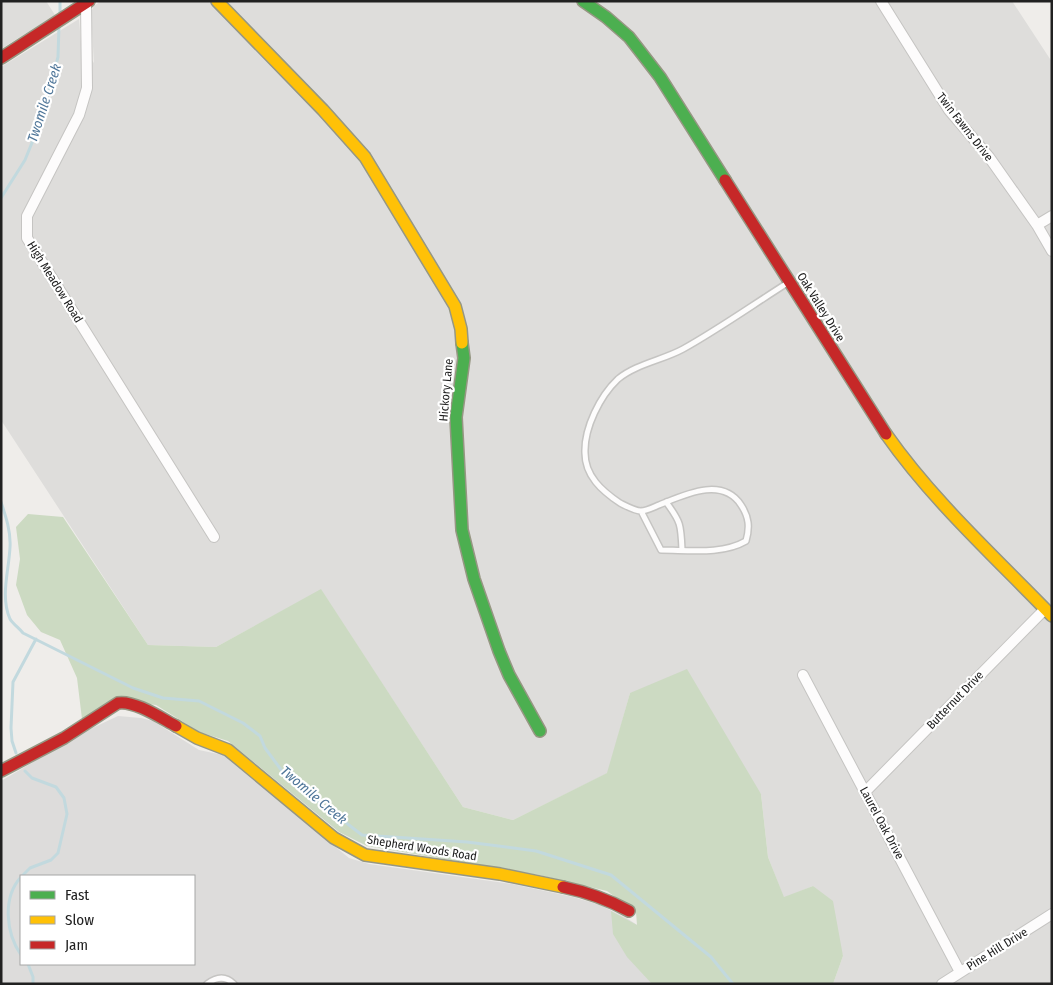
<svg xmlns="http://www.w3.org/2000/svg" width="1053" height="985" font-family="'Fira Sans Condensed',sans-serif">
<rect width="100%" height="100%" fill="#efedea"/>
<!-- residential -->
<path fill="#dedddb" d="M1,1H46L55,15L1,49Z
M101,1H1012L1052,62V984H833L843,956L813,886L784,898L768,857L761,794L630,693L608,773L513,820L463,807L321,590L216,647L148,645L1,420V67L79,19L81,44L94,63L91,12L94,6Z"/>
<!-- religious -->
<path fill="#dddcdb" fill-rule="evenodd" d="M118,716L141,718L153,721L199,750L223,755L349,858L369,864L512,884L573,897L600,905L628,919L727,984H1V781L86,731ZM21,876H194V964H21Z"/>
<!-- forest -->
<path fill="#ccdac2" d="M28,514L63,517L148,645L216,647L321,589L463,807L513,820L607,773L630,693L687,669L761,794L768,857L784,897L813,886L833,901L843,956L833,984H652L627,957L613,934L611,911L637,925L636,912L607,891L539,875L367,846L339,832L228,741L199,732L156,705L115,700L82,719L77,678L60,640L41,632L27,615L16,585L20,559L16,527Z"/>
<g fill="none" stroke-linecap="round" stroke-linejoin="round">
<!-- stream -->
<path stroke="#c2d9de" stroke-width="3" d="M60,14V1
M1,198L25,160L40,123L58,57L59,26
M1,502C6,517 11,532 10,547C9,571 0,596 10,619C13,624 19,628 23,633L133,688L163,698L199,701L243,723L260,736L265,748L282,771L307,793L362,835L467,842L536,851L611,875L711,957L733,984
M16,753L12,741L11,728L13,682L36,639
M22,876L30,868L51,860L58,853L67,814L64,798L56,787L32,778L25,771
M21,877C2,898 6,933 21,955
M28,964L33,977V984"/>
<!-- lane casing -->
<g stroke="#c5c4c2" stroke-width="8">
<path id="lane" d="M666,502C681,522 681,525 682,550
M641,511L661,550C688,550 722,555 746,541C750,527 749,517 741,505C722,476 684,495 659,505C654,507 646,511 641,511C635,511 626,506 620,503C602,491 585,476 585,453C584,428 600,396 618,379C636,364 663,360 683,349C719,329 754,304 789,282
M207,984C216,977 225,975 234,984"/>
</g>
<!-- street casing -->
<g stroke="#c5c4c2" stroke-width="12">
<path id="street" d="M881,1L949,110L989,157L1037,225L1052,251
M86,3L87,88L79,115L27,216V238L214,537
M1037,225L1052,216
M803,675L960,972
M865,792L1045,609
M942,984L1052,914"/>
</g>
<!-- fast casing -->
<g stroke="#969783" stroke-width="14">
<path id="fast" d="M583,1L606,17L629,37L660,77L725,180
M462,343L464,358L456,417L462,530L474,579L499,651L509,675L540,731"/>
</g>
<!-- slow casing -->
<g stroke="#969783" stroke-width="14">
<path id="slow" d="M217,1L323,110L365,157L455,306L461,329L462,343
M886,434C933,501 995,557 1052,616
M176,726L197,738L228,750L334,838L365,855L500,874L563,887"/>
</g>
<!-- jam casing -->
<g stroke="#969783" stroke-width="14">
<path id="jam" d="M1,58L89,1
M725,180L886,434
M1,771L64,738L118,703C134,700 161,718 176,726
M563,887C587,892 607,899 629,911"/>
</g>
<!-- lane -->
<use href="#lane" stroke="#fdfcfc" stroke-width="5"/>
<!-- street -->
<use href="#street" stroke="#fdfcfc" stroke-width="10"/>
<!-- fast -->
<use href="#fast" stroke="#4caf50" stroke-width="11"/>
<!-- slow -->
<use href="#slow" stroke="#ffc107" stroke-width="11"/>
<!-- jam -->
<use href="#jam" stroke="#c62828" stroke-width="11"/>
</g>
<g text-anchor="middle" stroke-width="4.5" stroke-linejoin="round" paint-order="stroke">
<!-- street labels -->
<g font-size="12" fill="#212121" stroke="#fff">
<text transform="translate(965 127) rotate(52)" y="4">Twin Fawns Drive</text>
<text transform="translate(55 282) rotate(58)" y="4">High Meadow Road</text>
<text transform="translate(821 307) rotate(58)" y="4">Oak Valley Drive</text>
<text transform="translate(446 390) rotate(-85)" y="4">Hickory Lane</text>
<text transform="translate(955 700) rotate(-46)" y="4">Butternut Drive</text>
<text transform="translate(882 823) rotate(62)" y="4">Laurel Oak Drive</text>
<text transform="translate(422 848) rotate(9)" y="4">Shepherd Woods Road</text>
<text transform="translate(997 949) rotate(-32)" y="4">Pine Hill Drive</text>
</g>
<!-- water labels -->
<g font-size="14" font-style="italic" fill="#4f7699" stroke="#fff">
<text transform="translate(44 103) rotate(-72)" y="5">Twomile Creek</text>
<text transform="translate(314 795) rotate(40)" y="5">Twomile Creek</text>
</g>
</g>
<!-- border -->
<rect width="1053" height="985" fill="none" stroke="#212121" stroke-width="5"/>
<!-- legend -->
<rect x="20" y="875" width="175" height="90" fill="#ffffff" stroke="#a6a6a6"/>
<rect x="30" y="891" width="25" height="8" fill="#4caf50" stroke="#a6a6a6"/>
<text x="65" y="900" font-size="15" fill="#212121">Fast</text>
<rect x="30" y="916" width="25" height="8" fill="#ffc107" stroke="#a6a6a6"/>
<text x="65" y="925" font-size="15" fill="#212121">Slow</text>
<rect x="30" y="941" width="25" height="8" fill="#c62828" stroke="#a6a6a6"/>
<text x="65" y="950" font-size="15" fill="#212121">Jam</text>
</svg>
